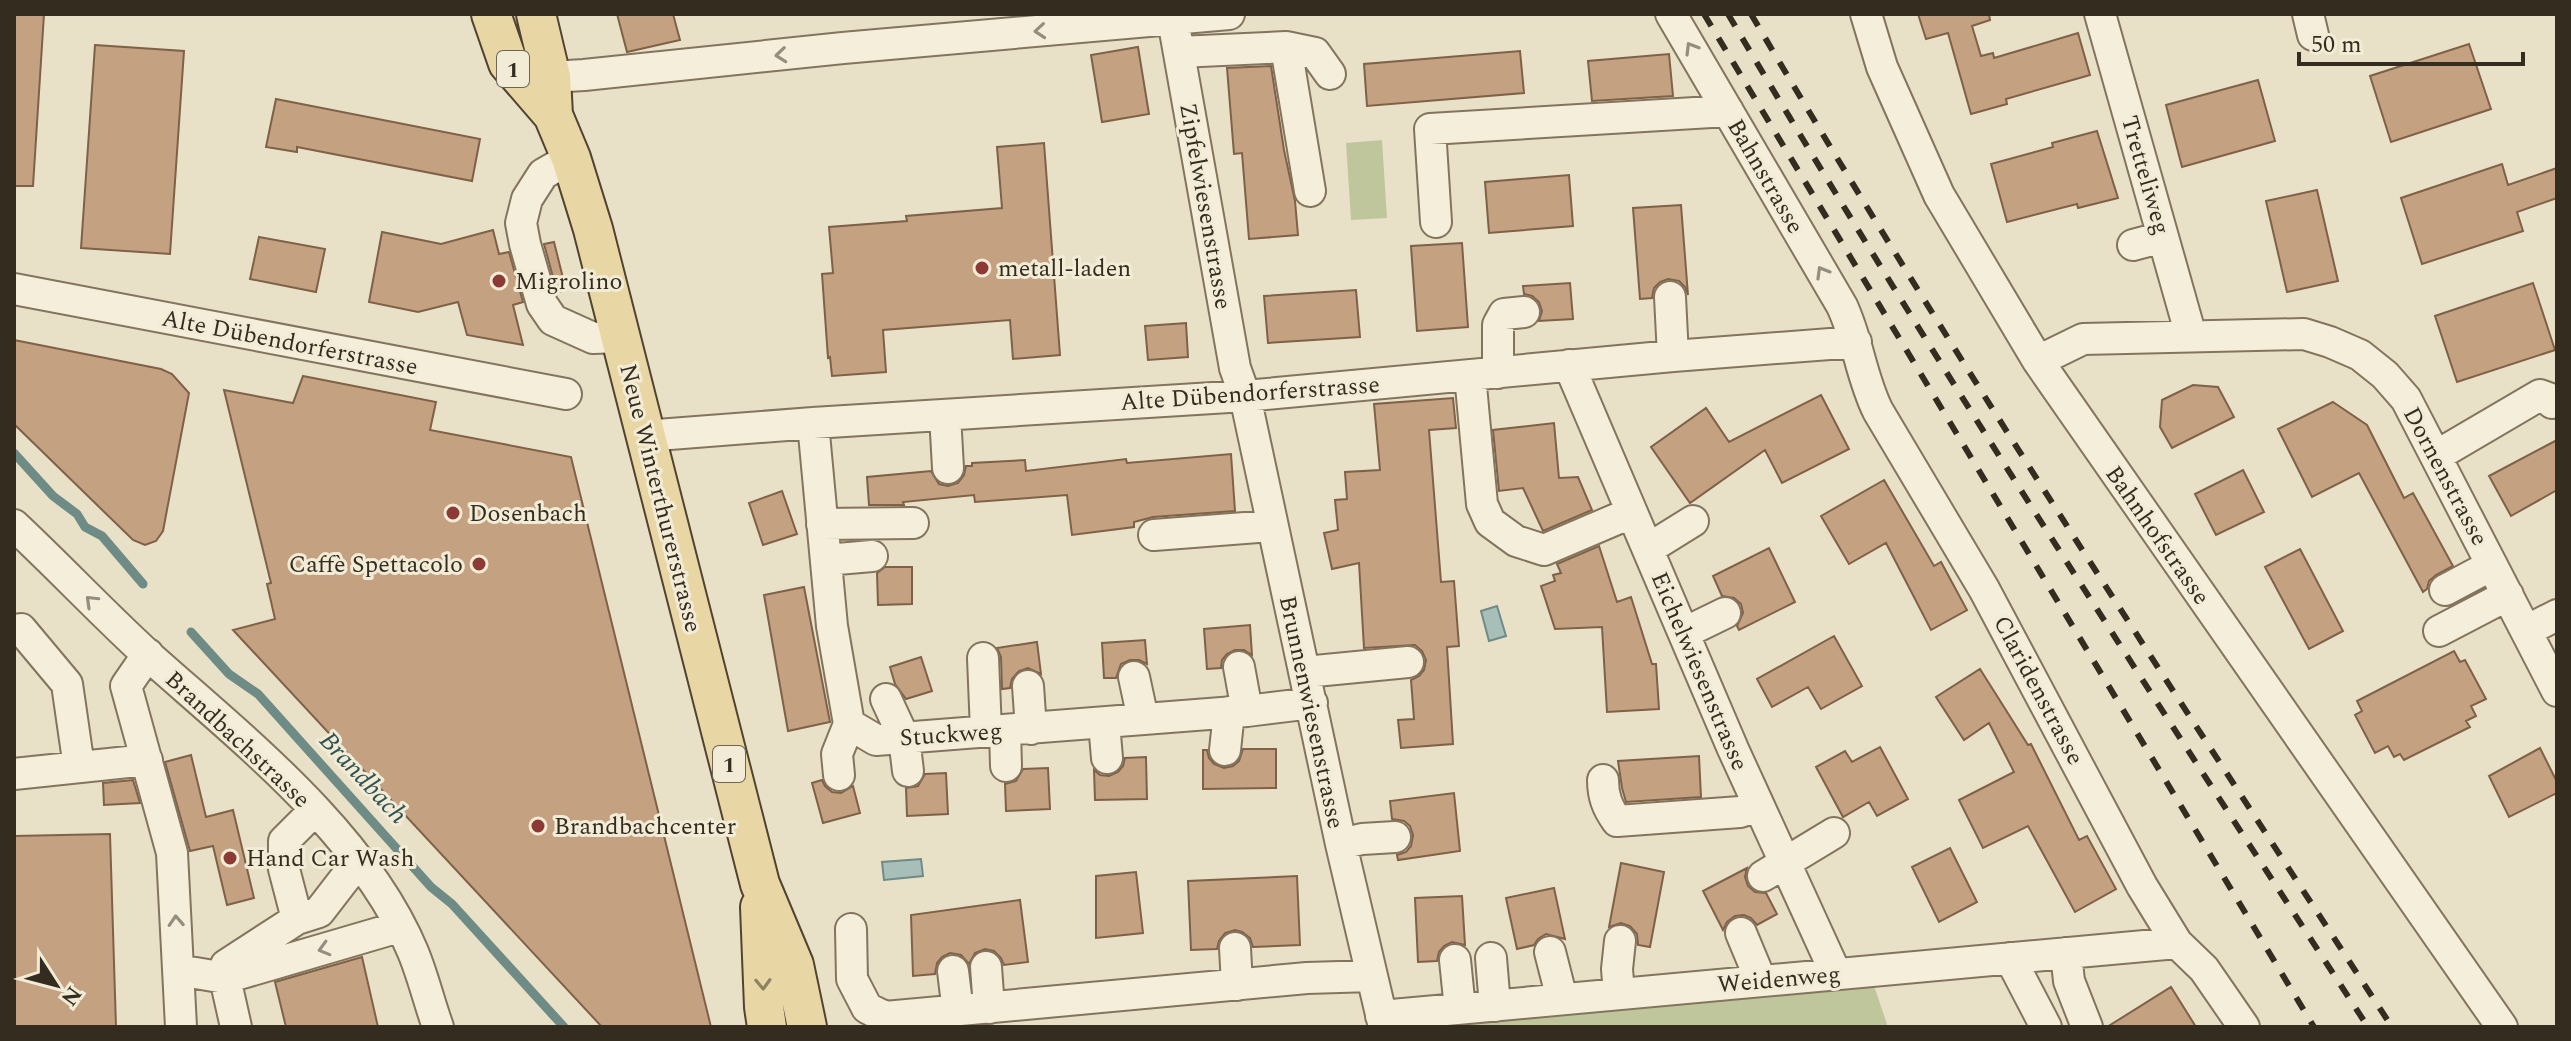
<svg xmlns="http://www.w3.org/2000/svg" width="2571" height="1041" font-family="Spectral,serif">
<rect width="100%" height="100%" fill="#e9e1c7"/>
<!-- green -->
<path fill="#bfc69c" d="M1382,140L1387,218L1351,220L1346,143Z
M1869,971L1888,1027H1384Z"/>
<!-- water -->
<path fill="#a8beb9" stroke="#6f8b86" stroke-width="2" d="M1497,606L1506,636L1489,641L1481,611Z
M921,859L923,876L884,880L882,862Z"/>
<g fill="none" stroke-linecap="round" stroke-linejoin="round">
<!-- stream -->
<path stroke="#6f8b86" stroke-width="9" d="M14,453L53,496L77,514L85,527L102,536L143,584
M191,632L229,674L258,694L431,887L452,904L564,1027"/>
</g>
<!-- building -->
<path fill="#c3a181" stroke="#7f6147" stroke-width="2" d="M14,14H44L33,186H14Z
M617,14H673L680,40L627,52Z
M1918,14H1989L1990,20L1972,26L1981,56L1993,53L1994,58L2078,33L2090,75L2006,99L2007,104L1971,114L1948,33L1926,39Z
M2469,44L2491,109L2391,142L2370,76Z
M95,45L184,51L170,254L81,248Z
M1138,47L1149,114L1102,122L1091,55Z
M1520,51L1524,93L1367,106L1364,64Z
M1669,54L1673,96L1592,101L1588,61Z
M1271,66L1284,150L1295,201L1298,235L1249,239L1242,153L1234,154L1227,68Z
M2258,80L2275,141L2182,167L2166,105Z
M276,99L480,139L472,181L297,147V152L266,147Z
M2097,131L2118,198L2078,208L2077,204L2007,222L1991,164L2053,147L2052,143Z
M1044,143L1060,355L1013,359L1010,320L883,330L886,372L832,376L830,357L828,358L822,274L833,273L829,227L907,221L906,216L1002,208L997,147Z
M2502,164L2508,185L2557,168V198L2517,212L2523,231L2422,264L2401,198Z
M1569,175L1573,226L1489,233L1485,182Z
M2317,190L2338,281L2287,292L2266,201Z
M1681,205L1688,295L1685,287L1679,281L1668,279L1660,282L1654,288L1652,298L1640,299L1633,208Z
M493,230L499,254L509,252L523,302L513,305L523,345L467,335L458,302L418,312L369,302L382,232L441,244Z
M259,237L325,249L316,292L250,279Z
M554,242L566,290L557,292L544,244Z
M1462,243L1468,327L1417,331L1411,246Z
M1570,283L1573,319L1539,321L1542,311L1539,302L1532,296L1524,294L1523,286Z
M2533,283L2555,350L2457,382L2435,316Z
M1356,290L1360,337L1268,343L1264,296Z
M1186,323L1188,357L1148,360L1145,326Z
M14,340L161,369L172,374L189,393L163,531L156,541L145,545L133,540L14,424Z
M303,376L436,402L430,430L571,457L711,1027H602L233,630L275,619L267,584L271,583L224,390L293,403Z
M2193,385L2218,387L2234,417L2172,448L2160,427L2162,400Z
M1821,395L1849,449L1782,483L1765,450L1690,503L1651,447L1706,408L1729,442Z
M1453,398L1456,428L1429,430L1441,582L1454,581L1459,646L1447,647L1453,744L1401,748L1398,720L1414,719L1411,680L1419,676L1424,670L1426,660L1422,651L1415,645L1364,648L1359,563L1332,569L1324,533L1338,530L1335,500L1347,499L1345,472L1380,470L1374,404Z
M2333,402L2367,425L2404,498L2413,493L2453,566L2436,575L2429,581L2427,589L2423,592L2359,473L2312,497L2278,429Z
M1554,423L1559,478L1578,477L1592,510L1543,531L1523,488L1499,491L1493,430Z
M2557,440V490L2511,516L2489,476Z
M1231,454L1235,511L1153,517L1134,522V527L1072,535L1067,495L975,502L974,495L903,502L904,505H869L867,477L931,471L939,484L948,486L958,483L964,475L966,466H972V463L1025,460L1026,471L1126,459L1127,463Z
M2243,470L2264,512L2216,535L2195,494Z
M1884,480L1934,566L1941,562L1967,610L1931,630L1886,543L1849,564L1821,516Z
M782,491L797,534L763,545L749,503Z
M1599,546L1617,602L1631,597L1652,664H1656L1659,709L1607,712L1602,627L1555,629L1541,586L1555,581L1553,575L1561,573L1557,564Z
M1769,548L1795,602L1739,630L1737,626L1743,613L1741,604L1734,598L1722,596L1713,576Z
M2300,549L2343,631L2309,649L2265,567Z
M885,567H912V604L878,605L877,573Z
M804,587L830,722L788,731L764,595Z
M1250,625L1252,655L1244,650H1235L1227,654L1222,660L1221,668L1207,669L1204,629Z
M1834,636L1862,686L1821,709L1808,687L1772,707L1757,679Z
M1145,640L1147,664L1139,660H1130L1121,664L1116,678H1104L1102,643Z
M1037,642L1041,674L1028,668L1019,671L1012,679L1010,688L1002,689L1001,657L997,648Z
M2454,651L2460,662L2465,660L2486,699L2471,706L2476,716L2466,721L2470,727L2404,760L2400,754L2394,757L2388,746L2375,753L2355,715L2362,711L2357,701Z
M921,657L932,691L906,699L895,684L890,667Z
M1980,669L2028,745L2031,744L2079,840L2087,836L2116,889L2075,912L2028,826L1983,848L1959,800L2014,772L1989,723L1964,740L1936,697Z
M1880,747L1908,799L1877,816L1869,802L1843,817L1816,767L1845,751L1852,762Z
M2540,748L2557,782V793L2509,817L2489,776Z
M1243,749H1276V788L1203,789V750H1207L1209,758L1214,764L1224,768L1233,766L1239,761Z
M191,755L206,817L233,810L254,898L227,905L213,846L190,851L165,762Z
M1699,756L1701,797L1626,802L1622,788L1618,761Z
M1146,757L1147,799L1095,800L1094,770L1100,775L1109,776L1118,772L1123,766L1125,758Z
M1048,768L1050,809L1006,811L1005,784L1016,781L1023,769Z
M946,773L948,814L907,816L906,788L918,786L925,774Z
M133,780L140,803L104,805L103,783Z
M822,780L825,786L832,792L841,793L853,786L860,813L823,823L812,783Z
M1454,793L1460,851L1398,860L1397,855L1406,852L1411,846L1413,835L1410,826L1404,821L1392,819L1390,801Z
M110,834L116,1027H14V836Z
M1950,848L1977,902L1939,922L1912,867Z
M1621,863L1664,872L1650,947L1638,945L1637,934L1630,926L1621,923L1609,927Z
M1747,868L1745,877L1748,886L1755,892L1766,893L1777,914L1757,925L1751,918L1744,915L1735,916L1727,922L1723,930L1703,891Z
M1136,872L1143,933L1096,938V876Z
M1297,876L1300,945L1253,947L1250,938L1242,932L1235,930L1225,933L1219,941L1217,949L1191,950L1188,881Z
M1554,888L1565,939L1546,934L1538,939L1534,945L1517,949L1506,898Z
M1462,896L1465,945L1452,942L1444,946L1439,952L1437,961L1418,962L1415,898Z
M1020,900L1028,962L1004,965L1001,958L994,951L985,949L975,953L969,964L961,955L950,953L942,957L937,963L935,974L913,976L911,915Z
M362,957L378,1027H286L275,982Z
M2171,987L2196,1027H2107Z"/>
<g fill="none" stroke-linecap="round" stroke-linejoin="round">
<!-- minor casing -->
<g stroke="#83745e" stroke-width="34">
<path id="minor" d="M1172,14L1235,368L1245,396L1341,844L1384,1027
M1671,14L1842,306C1858,340 1861,377 1878,411L1984,589L2142,886L2177,943L2204,969L2244,1027
M1866,14L1882,67L1939,195L2038,361L2502,1027
M2100,14L2191,336
M2308,14L2313,35
M1286,47L1315,53L1330,74
M1179,52L1286,47L1310,191
M551,77L584,75L843,48L1229,14
M571,158L543,174L527,199L521,223L525,244L542,304L553,320L593,338L621,337
M1436,222L1430,129L1728,111
M2133,245L2163,237
M14,289L566,394
M1670,297L1673,356
M2038,361L2083,339L2304,334L2330,342L2360,355L2385,375L2406,399L2557,691
M1569,365L1733,749L1836,974
M1498,373V325L1504,314L1524,312
M1470,375L1482,504L1490,522L1516,541L1544,550L1619,518L1631,511
M945,415L948,468
M813,423L832,626L849,724L876,740L1247,711L1312,703
M644,436L813,423L1245,396L1673,356L1856,342
M2436,456L2540,395L2551,399L2552,403
M822,524L913,523
M14,525C60,568 103,614 149,656C242,739 364,834 413,952C423,976 429,1002 438,1027
M1154,535L1271,526
M1648,549L1693,521
M826,560L872,556
M2445,590L2492,565
M14,630L21,629L67,684L79,767
M2439,631L2508,595
M2526,631L2557,615
M1684,633L1725,613
M148,654L126,686L172,853L181,1027
M983,658L986,731
M1239,667L1247,711
M1305,672L1408,662
M1134,677L1143,719
M1028,686L1031,729
M886,699L904,738L908,771
M1104,723L1107,758
M1005,730L1006,766
M1225,750L1229,712
M14,774L147,760
M839,775L837,754L849,724
M1603,780C1603,796 1607,807 1617,821L1740,812L1759,806
M314,811L284,841V869L297,919L319,912L346,877L361,864
M1341,844L1362,839L1395,837
M1763,876L1834,833
M851,929L852,979L867,1008L885,1017L1307,978L1372,976
M1741,933L1761,981
M1235,948L1237,985
M1550,952L1562,999
M2066,953L2069,981L2087,1027
M1491,958L1495,1006
M2010,958L2046,1027
M1455,960L1460,1009
M986,967L989,1008
M178,970L225,978L226,965L297,919
M953,971L958,1012
M1619,994L1617,969L1620,941
M1381,1016L2177,943
M236,1027L225,978L399,927"/>
</g>
<!-- major casing -->
<g stroke="#514332" stroke-width="42">
<path id="major" d="M491,14L508,63L553,115
M536,14L551,77L553,115L571,158L593,229L760,884L794,965L807,1027
M760,907L764,1007L767,1027"/>
</g>
<!-- minor -->
<use href="#minor" stroke="#f5eeda" stroke-width="30"/>
<!-- major -->
<use href="#major" stroke="#e8d7a4" stroke-width="38"/>
<!-- rail -->
<path stroke="#352c20" stroke-width="6" stroke-dasharray="14 14" stroke-linecap="butt" d="M1704,14L2314,1027
M1728,14C1931,358 2150,692 2368,1027
M1751,14C1954,359 2174,692 2392,1027"/>
</g>
<!-- one-way arrows -->
<defs><path id="oneway-chevron" d="M-2-3.5L2.5 0L-2 3.5" fill="none" stroke-width="1.6" stroke-linecap="round" stroke-linejoin="round" transform="scale(2)"/></defs>
<g stroke="#958d7d">
<use href="#oneway-chevron" transform="translate(1040 31) rotate(175)"/>
<use href="#oneway-chevron" transform="translate(1691 48) rotate(-121)"/>
<use href="#oneway-chevron" transform="translate(781 55) rotate(174)"/>
<use href="#oneway-chevron" transform="translate(1822 272) rotate(-120)"/>
<use href="#oneway-chevron" transform="translate(91 601) rotate(-136)"/>
<use href="#oneway-chevron" transform="translate(176 921) rotate(-93)"/>
<use href="#oneway-chevron" transform="translate(324 949) rotate(164)"/>
</g>
<use stroke="#8e8262" href="#oneway-chevron" transform="translate(763 984) rotate(88)"/>
<!-- markers -->
<g fill="#8b3a35" stroke="#f2ebd6" stroke-width="3">
<circle cx="982" cy="268" r="8"/>
<circle cx="499" cy="281" r="8"/>
<circle cx="453" cy="513" r="8"/>
<circle cx="479" cy="564" r="8"/>
<circle cx="538" cy="826" r="8"/>
<circle cx="230" cy="858" r="8"/>
</g>
<g text-anchor="middle" stroke-width="6" stroke-linejoin="round" paint-order="stroke">
<!-- shield labels -->
<g fill="#f2ebd6" stroke="#6e6557" stroke-width="2">
<rect x="497" y="51" width="32" height="36" rx="6"/>
<rect x="713" y="746" width="32" height="36" rx="6"/>
</g>
<g font-size="22" font-weight="bold" fill="#352c20">
<text x="513" y="77">1</text>
<text x="729" y="772">1</text>
</g>
<!-- street labels -->
<g font-size="24" fill="#352c20" stroke="#f2ebd6">
<text transform="translate(2146 175) rotate(74)" y="8">Tretteliweg</text>
<text transform="translate(1766 176) rotate(60)" y="8">Bahnstrasse</text>
<text transform="translate(1206 206) rotate(80)" y="8">Zipfelwiesenstrasse</text>
<text transform="translate(290 342) rotate(11)" y="8">Alte Dübendorferstrasse</text>
<text transform="translate(1250 393) rotate(-4)" y="8">Alte Dübendorferstrasse</text>
<text transform="translate(2446 476) rotate(62)" y="8">Dornenstrasse</text>
<text transform="translate(661 498) rotate(76)" y="8">Neue Winterthurerstrasse</text>
<text transform="translate(2158 535) rotate(55)" y="8">Bahnhofstrasse</text>
<text transform="translate(1700 671) rotate(67)" y="8">Eichelwiesenstrasse</text>
<text transform="translate(2039 690) rotate(62)" y="8">Claridenstrasse</text>
<text transform="translate(1312 712) rotate(78)" y="8">Brunnenwiesenstrasse</text>
<text transform="translate(951 734) rotate(-4)" y="8">Stuckweg</text>
<text transform="translate(238 739) rotate(43)" y="8">Brandbachstrasse</text>
<text transform="translate(1779 979) rotate(-5)" y="8">Weidenweg</text>
</g>
<!-- poi labels -->
<g font-size="24" fill="#352c20" stroke="#f2ebd6" text-anchor="start">
<text x="998" y="276">metall-laden</text>
<text x="515" y="289">Migrolino</text>
<text x="469" y="521">Dosenbach</text>
<text x="463" y="572" text-anchor="end">Caffè Spettacolo</text>
<text x="554" y="834">Brandbachcenter</text>
<text x="246" y="866">Hand Car Wash</text>
</g>
<!-- water labels -->
<g font-size="26" font-style="italic" fill="#315353" stroke="#f2ebd6">
<text transform="translate(364 777) rotate(47)" y="9">Brandbach</text>
</g>
</g>
<!-- border -->
<rect width="2571" height="1041" fill="none" stroke="#352c20" stroke-width="32"/>
<!-- north arrow -->
<g transform="translate(56 985) rotate(126)" stroke="#f2ebd6" stroke-width="6" paint-order="stroke">
<path d="M0-6L14 30L0 20L-14 30Z" fill="#352c20"/>
<text y="-12" font-size="22" font-weight="bold" text-anchor="middle" fill="#352c20">N</text>
</g>
<!-- scale -->
<path d="M2299 52v12h224v-12" fill="none" stroke="#352c20" stroke-width="4"/>
<text x="2311" y="52" font-size="24" fill="#352c20" stroke="#f2ebd6" stroke-width="6" paint-order="stroke">50 m</text>
</svg>
